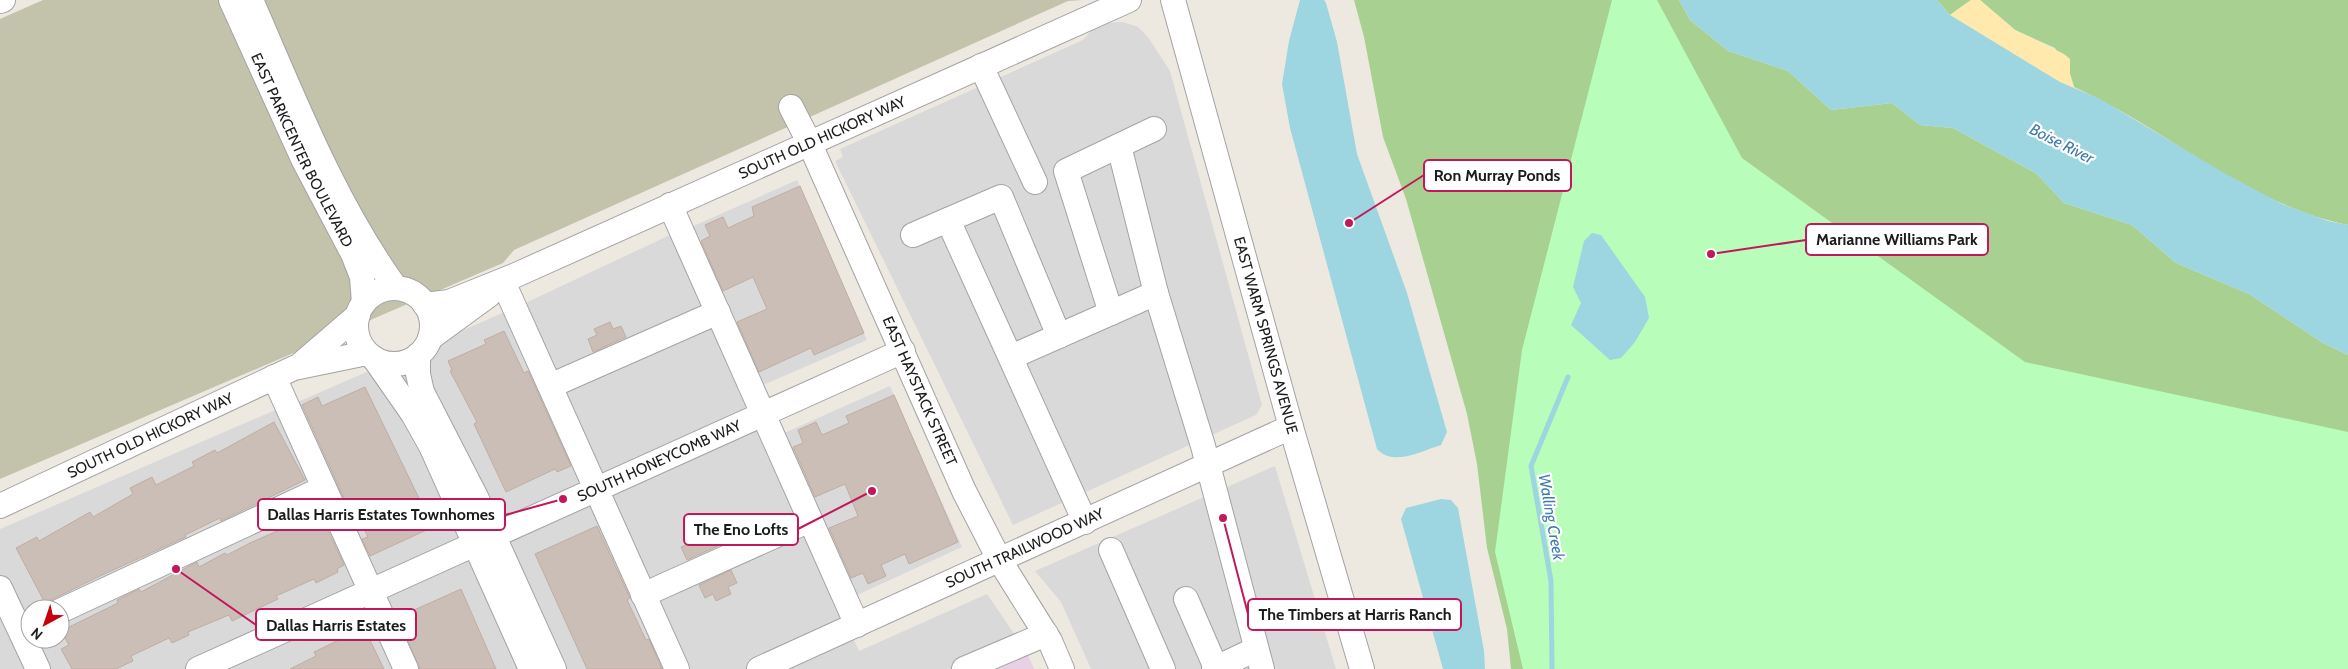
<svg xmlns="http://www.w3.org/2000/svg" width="2348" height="669" font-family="Cabin,sans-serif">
<rect width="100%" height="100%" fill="#eee9e0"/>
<!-- residential -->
<path fill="#dad9d9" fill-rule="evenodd" d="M1123,22L1138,27L1148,37L1170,71L1262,405L1256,415L1013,525L835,161L843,157L840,149L1083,40L1092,30L1105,23Z
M797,180L867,340L761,386L689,228Z
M672,234L859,651L987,594L1026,651L987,669H413L293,404L521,305Z
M890,386L962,547L855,596L782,434Z
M280,408L398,669H0V529ZM30,609H60V639H30Z
M1275,466L1336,669H1091L1061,602L1035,571Z"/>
<!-- industrial -->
<path fill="#e8d1e5" d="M1026,651L1034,669H987Z"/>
<!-- construction -->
<path fill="#c3c2ab" d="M43,0H1083L1068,1L514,250L503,263L0,479V19Z"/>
<!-- forest -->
<path fill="#a8d191" d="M1354,0H1679L1690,20L1728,51L1788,71L1831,110L1892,103L1920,125L1953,128L2037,174L2064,203L2132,225L2176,263L2249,294L2323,343L2348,355V669H1511L1507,629L1487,548L1477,464L1467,414L1406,199L1383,137L1364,37Z
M1937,0H1971L1950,15Z
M1980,0H2348V225C2246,204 2167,129 2074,87L2070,74L2055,48L2015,30Z"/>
<!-- sand -->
<path fill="#ffe9ad" d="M1971,0H1980L2015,30L2064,54L2070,59V74L2074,87L2060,82L1950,15Z"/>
<!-- park -->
<path fill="#b8fdb9" d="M1612,0H1657L1742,158L2025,362L2348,432V669H1523L1495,552L1522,350Z"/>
<!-- water -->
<path fill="#9dd5e0" d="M1300,0H1324L1326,3L1337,42L1357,154L1407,293L1447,432L1441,445C1421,451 1393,467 1377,449L1290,128L1282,84L1289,41Z
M1679,0H1937L1950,15L2060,82L2100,99L2224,173L2282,204L2328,221L2348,225V355L2323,343L2249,294L2176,263L2132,225L2064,203L2037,174L1953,128L1920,125L1892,103L1831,110L1788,71L1728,51L1690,20Z
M1592,233L1601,235L1645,297L1649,318L1635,342L1621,358L1610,360L1571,325L1581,303L1573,287L1584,241Z
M1441,499L1451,500L1458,508L1484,651L1485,669H1443L1401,519L1406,508Z"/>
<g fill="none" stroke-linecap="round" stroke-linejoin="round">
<!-- stream -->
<path stroke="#9dd5e0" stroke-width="5" d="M1552,669L1551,581L1531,466L1568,377"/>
</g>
<!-- building -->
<path fill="#cabeb6" stroke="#c1ada2" d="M800,186L864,333L814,355L811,348L759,372L737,322L767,309L753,277L723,291L701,241L710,236L705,225L723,217L728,228L754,216L752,207Z
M610,322L613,329L621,326L626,337L593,352L588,339L597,335L594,329Z
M504,331L524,373L528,371L571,466L557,472L555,469L506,492L474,424L477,422L450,371L452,370L448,361L486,344L484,340Z
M365,387L433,527L370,556L362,539L368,537L351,501L346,503L302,405L318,397L322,406Z
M894,395L958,542L909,564L905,554L881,565L886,576L868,584L863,573L851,578L829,528L858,516L845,484L815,497L793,447L803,443L798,430L816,422L822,435L849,423L846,416Z
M274,422L305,480L221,521L220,518L185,535L186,537L100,576L45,603L16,548L37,537L39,541L90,512L93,517L133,494L130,488L152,477L156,485L194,466L192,462L215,450L217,453Z
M320,513L344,565L337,569L338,572L316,583L314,579L276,596L278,599L232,621L229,615L188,632L189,635L172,643L169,638L131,656L133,661L116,669H72L61,649L69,645L61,631L118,603L117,600L139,589L141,592L197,562L199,567L225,553L227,555L250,543L284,528L285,530Z
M597,526L630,598L627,600L646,640L649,639L662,669H587L535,554Z
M715,533L720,545L687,560L681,547Z
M731,570L737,583L728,587L731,594L716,601L713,594L705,598L699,585Z
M461,589L496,669H420L404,632L410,630L403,615Z
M364,628L384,669H290L316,656L314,652Z"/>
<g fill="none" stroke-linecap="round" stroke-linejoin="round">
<!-- minor casing -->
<g stroke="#a3a3a3" stroke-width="26">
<g id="minor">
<path id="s1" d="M231,0L304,161L353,254L362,277L364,303"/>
<path d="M251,0C294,98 333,201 396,288"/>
<path id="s2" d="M1173,0L1291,427L1362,669"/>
<path d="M0,1L3,0"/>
<path d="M981,66L1035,182"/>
<path id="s3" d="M791,107L809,142L964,491L1000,561L1050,641L1062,669"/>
<path d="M670,205L857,625"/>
<path d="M948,220L1085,522"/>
<path d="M913,235L1001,197L1059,336"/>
<path d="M504,284L677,669"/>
<circle cx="394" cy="326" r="38"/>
<path d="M1156,293L1203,446L1262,669"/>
<path id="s4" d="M425,305L449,302L516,275L1129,0"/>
<path d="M1111,313L1066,171L1154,129"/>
<path d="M430,338L489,295"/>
<path d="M418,355V374L422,392L476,497L554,669"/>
<path d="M1011,357L1156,293L1119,146"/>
<path d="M374,358L413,414L431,446L531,669"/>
<path d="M301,364L358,315"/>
<path d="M274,377L406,669"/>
<path d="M550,386L718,312"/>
<path id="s5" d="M0,506L294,368L367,353"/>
<path d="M1111,550L1163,669"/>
<path d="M0,588L38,669"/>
<path d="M643,595L810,520"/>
<path d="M1186,599L1216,668"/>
<path d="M60,611L324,488"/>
<path id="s6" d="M198,669L903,351"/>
<path id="s7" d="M759,669L1291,427"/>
<path d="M964,669L1046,634"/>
<path d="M1214,669L1256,649"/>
</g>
</g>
<!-- minor -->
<use href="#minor" stroke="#fff" stroke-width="24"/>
</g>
<g text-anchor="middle" stroke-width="4.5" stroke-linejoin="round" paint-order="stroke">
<!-- street labels -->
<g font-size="15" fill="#1c1c1c" stroke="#fff">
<text dy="5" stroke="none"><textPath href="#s4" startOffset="432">SOUTH OLD HICKORY WAY</textPath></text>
<text dy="5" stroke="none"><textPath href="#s1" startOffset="166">EAST PARKCENTER BOULEVARD</textPath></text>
<text dy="5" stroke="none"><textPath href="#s2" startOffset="348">EAST WARM SPRINGS AVENUE</textPath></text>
<text dy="5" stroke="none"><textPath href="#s3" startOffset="312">EAST HAYSTACK STREET</textPath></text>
<text dy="5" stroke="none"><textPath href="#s5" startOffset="166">SOUTH OLD HICKORY WAY</textPath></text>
<text dy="5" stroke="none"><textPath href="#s6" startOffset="506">SOUTH HONEYCOMB WAY</textPath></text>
<text dy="5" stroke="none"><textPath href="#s7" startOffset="292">SOUTH TRAILWOOD WAY</textPath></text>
</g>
<!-- water labels -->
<g font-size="16" font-style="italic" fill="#407baa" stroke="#fff">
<text transform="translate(2062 143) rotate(27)" y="6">Boise River</text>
<text transform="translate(1552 517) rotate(80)" y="6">Walling Creek</text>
</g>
</g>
<!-- callouts -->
<path fill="none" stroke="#c2185b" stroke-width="2" d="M1349 223L1424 175M1711 254L1806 240M563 499L505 515M872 491L798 529M1223 518L1248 614M176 569L256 625"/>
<g fill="#c2185b" stroke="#fff" stroke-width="2">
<circle cx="1349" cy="223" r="5"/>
<circle cx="1711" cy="254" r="5"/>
<circle cx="563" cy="499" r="5"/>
<circle cx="872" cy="491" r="5"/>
<circle cx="1223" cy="518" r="5"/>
<circle cx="176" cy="569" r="5"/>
</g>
<g fill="#fff" stroke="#c2185b" stroke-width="2">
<rect x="1424" y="160" width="147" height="31" rx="5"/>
<rect x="1806" y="224" width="182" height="31" rx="5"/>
<rect x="258" y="499" width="247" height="31" rx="5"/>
<rect x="684" y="514" width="114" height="31" rx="5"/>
<rect x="1248" y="599" width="213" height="31" rx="5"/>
<rect x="256" y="609" width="160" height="31" rx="5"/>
</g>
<g font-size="16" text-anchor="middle" font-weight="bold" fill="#1c1c1c">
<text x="1497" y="181">Ron Murray Ponds</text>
<text x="1897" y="245">Marianne Williams Park</text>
<text x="381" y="520">Dallas Harris Estates Townhomes</text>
<text x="741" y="535">The Eno Lofts</text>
<text x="1355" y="620">The Timbers at Harris Ranch</text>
<text x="336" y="631">Dallas Harris Estates</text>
</g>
<!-- north arrow -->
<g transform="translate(45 624) rotate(220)"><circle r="24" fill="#ffffff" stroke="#a4a4a4"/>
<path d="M0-4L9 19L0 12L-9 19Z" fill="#c7000d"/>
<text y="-8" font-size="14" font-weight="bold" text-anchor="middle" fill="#1c1c1c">N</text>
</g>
</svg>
